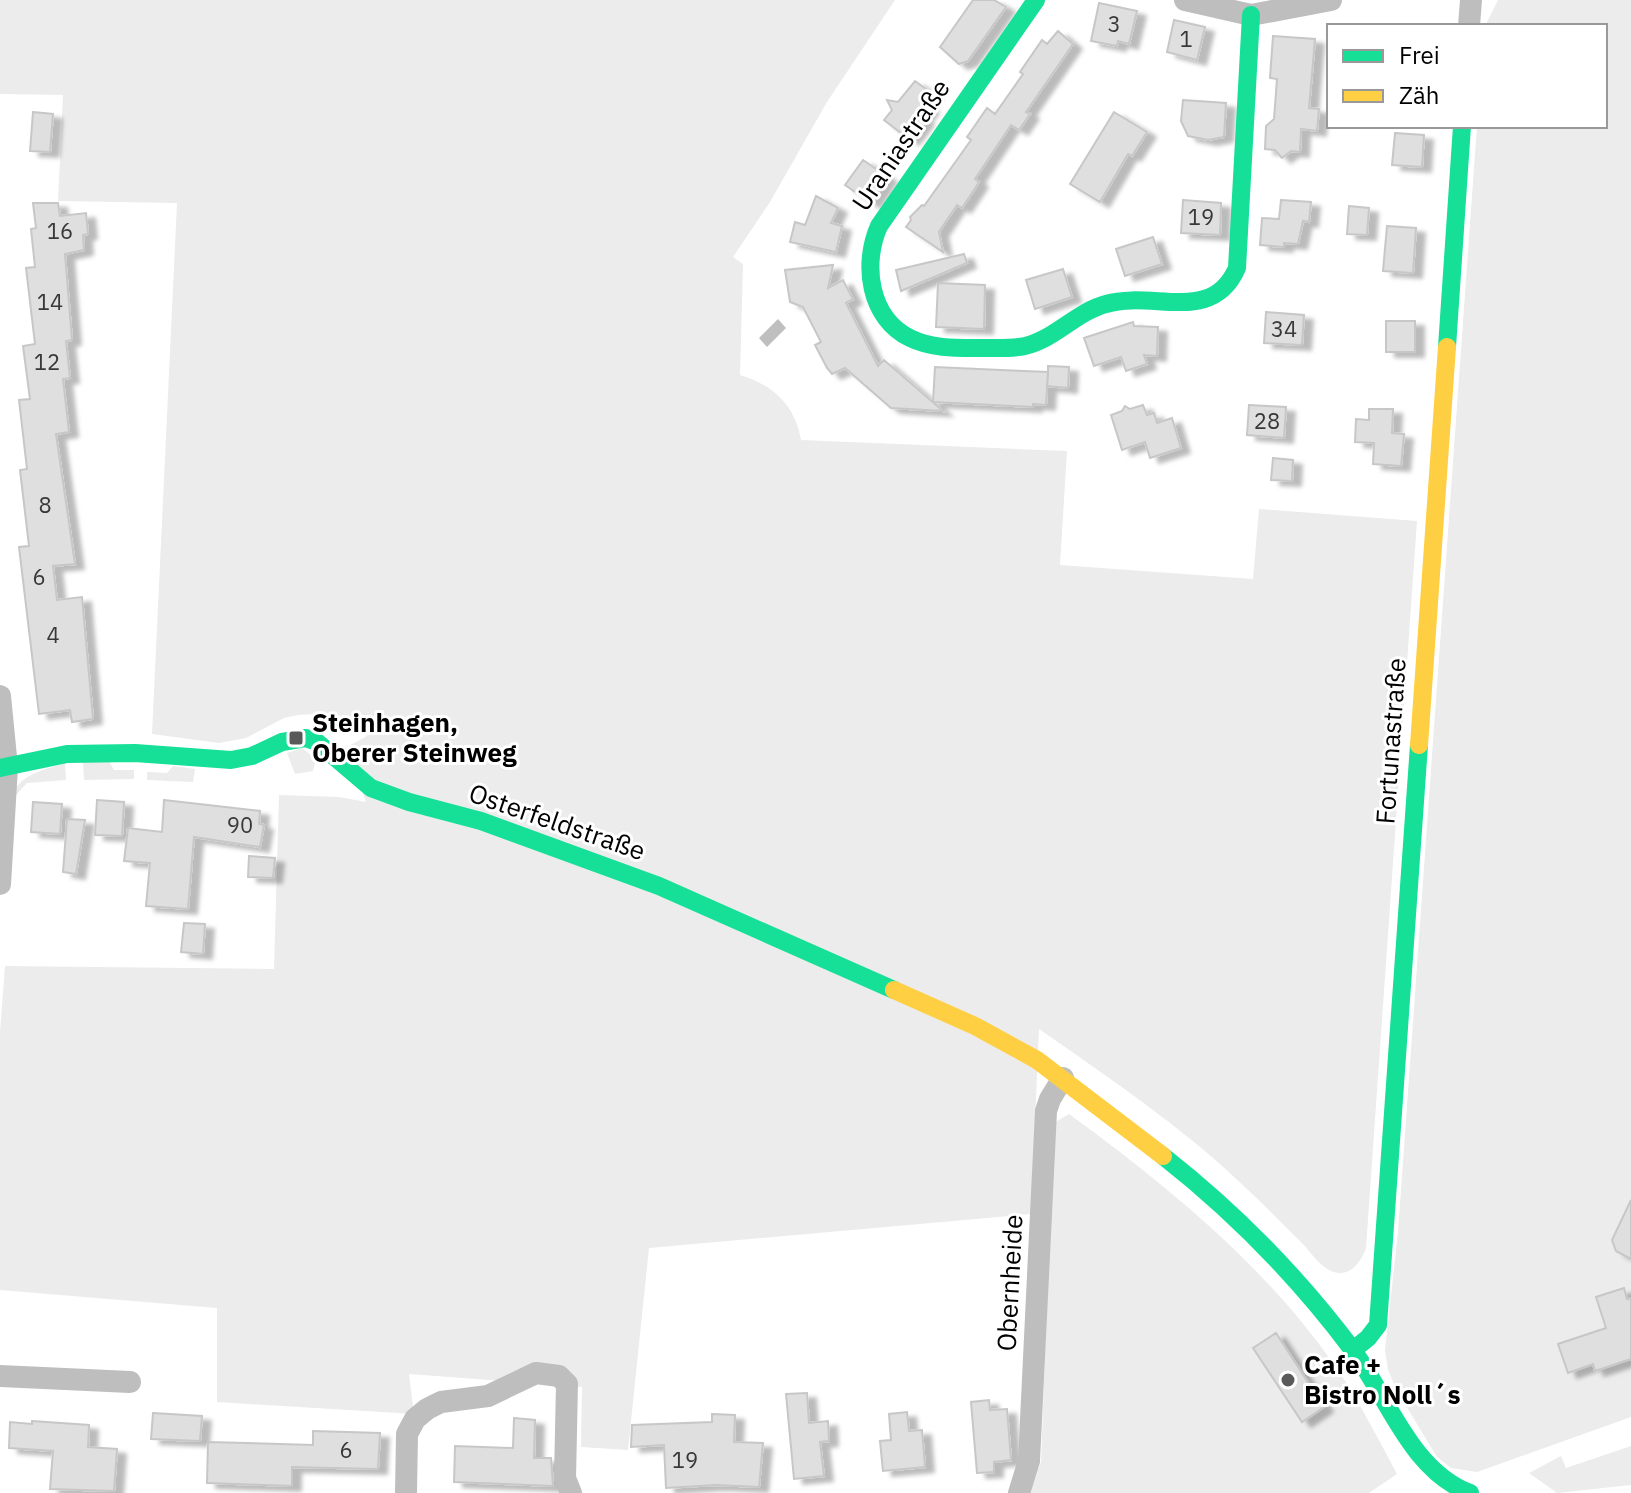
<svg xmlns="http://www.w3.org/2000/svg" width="1631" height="1493" font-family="'IBM Plex Sans',sans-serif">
<defs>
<filter id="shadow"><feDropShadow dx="9" dy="5" stdDeviation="2" flood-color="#0004"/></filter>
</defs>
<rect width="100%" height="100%" fill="#fff"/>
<!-- green -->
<path fill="#ececec" d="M0,0H895L827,102L770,202L733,257L743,264L740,375C773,385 795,405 801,440L1067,451L1060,565L1253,579L1259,509L1417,521L1366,1248C1361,1262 1349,1279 1331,1271C1318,1265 1311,1252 1301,1242C1272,1213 1243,1184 1212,1157C1157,1110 1098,1070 1039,1029L1031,1214L649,1248L628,1450L581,1447L582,1387L409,1374L414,1414L217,1402V1308L0,1290V1032L5,966L274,969L279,795L339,797L366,802L347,747L367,736L361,723L337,725L314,714L298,715L284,718L246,738L219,743L152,734L177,203L58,201L63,95L0,94Z
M1498,0H1631V1417L1477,1472L1451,1468L1437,1457L1397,1391L1388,1370L1385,1350L1398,1232L1477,126H1605V26H1485Z
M302,748L316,759L313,771L295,774L287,753Z
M109,761L114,770H134V779L84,780L83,762Z
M65,763L66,780L27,783L17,794H13C21,773 46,770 65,763Z
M173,766L195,769L193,782L147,780V772L167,773Z
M1069,1114C1173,1190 1277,1275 1347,1384C1365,1413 1381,1444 1397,1474L1369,1493H1030L1041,1462L1054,1123Z
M1631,1446V1485L1557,1493L1529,1473L1561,1456L1566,1468Z"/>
<!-- water -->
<path fill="#bfbfbf" d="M778,319L786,328L767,347L759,338Z"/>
<!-- building -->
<path fill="#dfdfdf" stroke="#c7c7c7" stroke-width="2" filter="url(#shadow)" d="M973,0H994L1006,7L968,61L959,64L940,47Z
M1099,3L1137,11L1129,44L1118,41L1117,46L1091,41Z
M1174,20L1205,27L1197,60L1167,52Z
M1058,31L1073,44L1026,112L1030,114L1019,130L1011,125L975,179L979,182L976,187L962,208L957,205L939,232L943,252L906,227L911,220L910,217L922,205L924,206L971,140L967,137L987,108L995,114L1023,74L1020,72L1042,40L1047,44Z
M1273,36L1315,39L1309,108L1319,109L1317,131L1301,129L1300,152L1291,151L1282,158L1275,150L1265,149L1266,126L1274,119L1277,79L1270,78Z
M915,81L933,94L926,105L930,108L922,119L925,120L910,140L884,120L892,110L887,100L898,102Z
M1183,100L1226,103L1224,137L1208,140L1188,136L1181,121Z
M33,112L53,114L50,152L30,151Z
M1114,112L1147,132L1132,156L1128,154L1100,202L1070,184Z
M1395,133L1424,135L1422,167L1392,165Z
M863,160L888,177L871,203L845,185Z
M816,196L838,208L831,223L842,226L836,252L790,242L795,222L805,225Z
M1183,200L1221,203L1220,235L1181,233Z
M1281,200L1311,202L1309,222L1303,221L1298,244L1284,243V247L1260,245L1262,218L1279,219Z
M33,203H58L60,216L86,213L88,234L83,235L84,250L65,254L72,340L66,341L70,378L63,379L69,432L56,434L75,564L53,566L57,600L82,597L93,719L72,722L70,710L39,714L19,547L29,546L20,470L27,469L19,400L30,399L23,346L35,344L26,268L35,267L31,229L36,228Z
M1349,206L1369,208L1367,235L1347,234Z
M1387,226L1416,228L1413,273L1383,271Z
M1153,237L1162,264L1125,276L1116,249Z
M964,254L967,263L901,291L896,270Z
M833,265L828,288L843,280L853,299L846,303L878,366L884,360L943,411L891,408L845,368L832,374L827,368L815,345L821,342L803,307L790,302L785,270Z
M1063,269L1072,297L1035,309L1026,280Z
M938,283L985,285L984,329L936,327Z
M1266,312L1304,315L1302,345L1264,343Z
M1386,321H1415V352H1386Z
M1133,322L1134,326L1158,327L1157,356L1144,355L1147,364L1126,371L1121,357L1094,366L1084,338Z
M1048,366L1069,367L1068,388L1047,386L1048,373L1046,405L1033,404V407L933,402L935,367L1048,372Z
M1143,405L1147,415L1154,413L1157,423L1172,418L1181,448L1150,458L1145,442L1122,450L1111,415L1122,411L1125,406L1130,409Z
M1249,405L1286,407L1284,438L1247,435Z
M1369,409H1393L1392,433L1404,434L1401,466L1373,464L1374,443L1355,442L1356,419L1369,420Z
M1273,458L1293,460L1292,481L1271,480Z
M97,800L124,802L122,836L95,835Z
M164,800L260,811L259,824L264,825L260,847L194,837L188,909L146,906L150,863L124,861L128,828L162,832Z
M33,802L62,804L60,834L31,832Z
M67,819L85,820L76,874L63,872Z
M249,856L275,858L273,878L248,877Z
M184,923L205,924L203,954L181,952Z
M1631,1200V1259L1616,1251L1612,1240Z
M1624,1288L1627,1299L1631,1298V1359L1595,1371L1593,1364L1568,1373L1558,1344L1606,1328L1596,1297Z
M1276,1333L1324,1407L1302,1422L1253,1348Z
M807,1393L809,1423L828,1421L829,1441L820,1442L824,1476L794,1479L786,1394Z
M989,1400L990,1410L1007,1409L1011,1460L994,1462V1472L977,1473L971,1402Z
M907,1412L909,1431L922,1430L925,1467L883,1471L880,1441L891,1440L889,1414Z
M153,1413L202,1416L200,1441L151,1439Z
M712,1414L735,1415L734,1442L763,1443L759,1487L716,1485L666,1488L664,1445L631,1447L632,1425L712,1422Z
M514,1418L535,1420L534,1458H551L553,1486L454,1482L455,1446L513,1448Z
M32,1421L89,1425L88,1447L117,1449L114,1491L50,1489L53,1451L9,1448L10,1422L32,1424Z
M313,1431L380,1433L378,1469L292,1467V1486L207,1483L208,1442L313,1445Z"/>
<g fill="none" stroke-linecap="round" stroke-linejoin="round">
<!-- street -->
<path stroke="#bebebe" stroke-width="22" d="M1185,0L1251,15L1331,0
M1469,26L1471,0
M0,696L7,767L0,884
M0,1376L130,1382
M406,1493L407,1434L415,1419L427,1409L441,1402L488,1396L536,1373L559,1376L567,1384L565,1478L571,1493
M1019,1493L1029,1461L1046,1111L1050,1099L1063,1078"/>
<!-- fast -->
<path stroke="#16e098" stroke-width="18" d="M1036,0L879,226C862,264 869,318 910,338C932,349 958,348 982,348C996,348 1011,349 1025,346C1055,339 1076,312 1106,304C1154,290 1212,325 1237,268L1251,15
M1447,347L1462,126
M0,768L67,754L135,753L231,760L252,756L282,742L306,738L317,742L371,788L409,802L481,821L659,886L894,990
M1163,1156C1233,1211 1298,1277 1352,1349C1388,1397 1410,1470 1470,1493
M1353,1350L1368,1338L1378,1325L1419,745"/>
<!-- slow -->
<path stroke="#ffcf43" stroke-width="18" d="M1419,745L1447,347
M894,990L975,1026L1037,1060L1163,1156"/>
</g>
<!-- markers -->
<g fill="#595959" stroke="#fff" stroke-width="3">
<rect x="288" y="730" width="16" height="16" rx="4"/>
<circle cx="1288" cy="1380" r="8"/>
</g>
<g text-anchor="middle" stroke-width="6" stroke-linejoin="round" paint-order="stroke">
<!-- number labels -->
<g font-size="22" fill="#383838">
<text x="1114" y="32">3</text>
<text x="1186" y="47">1</text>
<text x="1201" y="225">19</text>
<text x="60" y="239">16</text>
<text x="50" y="310">14</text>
<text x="1284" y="337">34</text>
<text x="47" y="370">12</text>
<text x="1267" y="429">28</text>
<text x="45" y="513">8</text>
<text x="39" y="585">6</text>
<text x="53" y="643">4</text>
<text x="240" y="833">90</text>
<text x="346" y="1458">6</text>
<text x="685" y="1468">19</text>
</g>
<!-- street labels -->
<g font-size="26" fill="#000" stroke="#fff">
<text transform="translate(901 145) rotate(-56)" y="9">Uraniastraße</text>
<text transform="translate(1391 741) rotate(-86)" y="9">Fortunastraße</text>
<text transform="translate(557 822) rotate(19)" y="9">Osterfeldstraße</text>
<text transform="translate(1010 1283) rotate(-87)" y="9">Obernheide</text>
</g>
<!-- poi labels -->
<g font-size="26" font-weight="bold" fill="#000" stroke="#fff" text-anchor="start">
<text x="312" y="732">Steinhagen,<tspan x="312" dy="30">Oberer Steinweg</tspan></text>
<text x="1304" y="1374">Cafe +<tspan x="1304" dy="30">Bistro Noll´s</tspan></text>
</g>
</g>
<!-- legend -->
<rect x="1327" y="24" width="280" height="104" fill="#ffffff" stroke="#999999" stroke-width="2"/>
<rect x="1343" y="50" width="40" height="12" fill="#16e098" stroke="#999999" stroke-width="2"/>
<text x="1399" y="64" font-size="24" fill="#000000">Frei</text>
<rect x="1343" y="90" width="40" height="12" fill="#ffcf43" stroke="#999999" stroke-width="2"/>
<text x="1399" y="104" font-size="24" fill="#000000">Zäh</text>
</svg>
